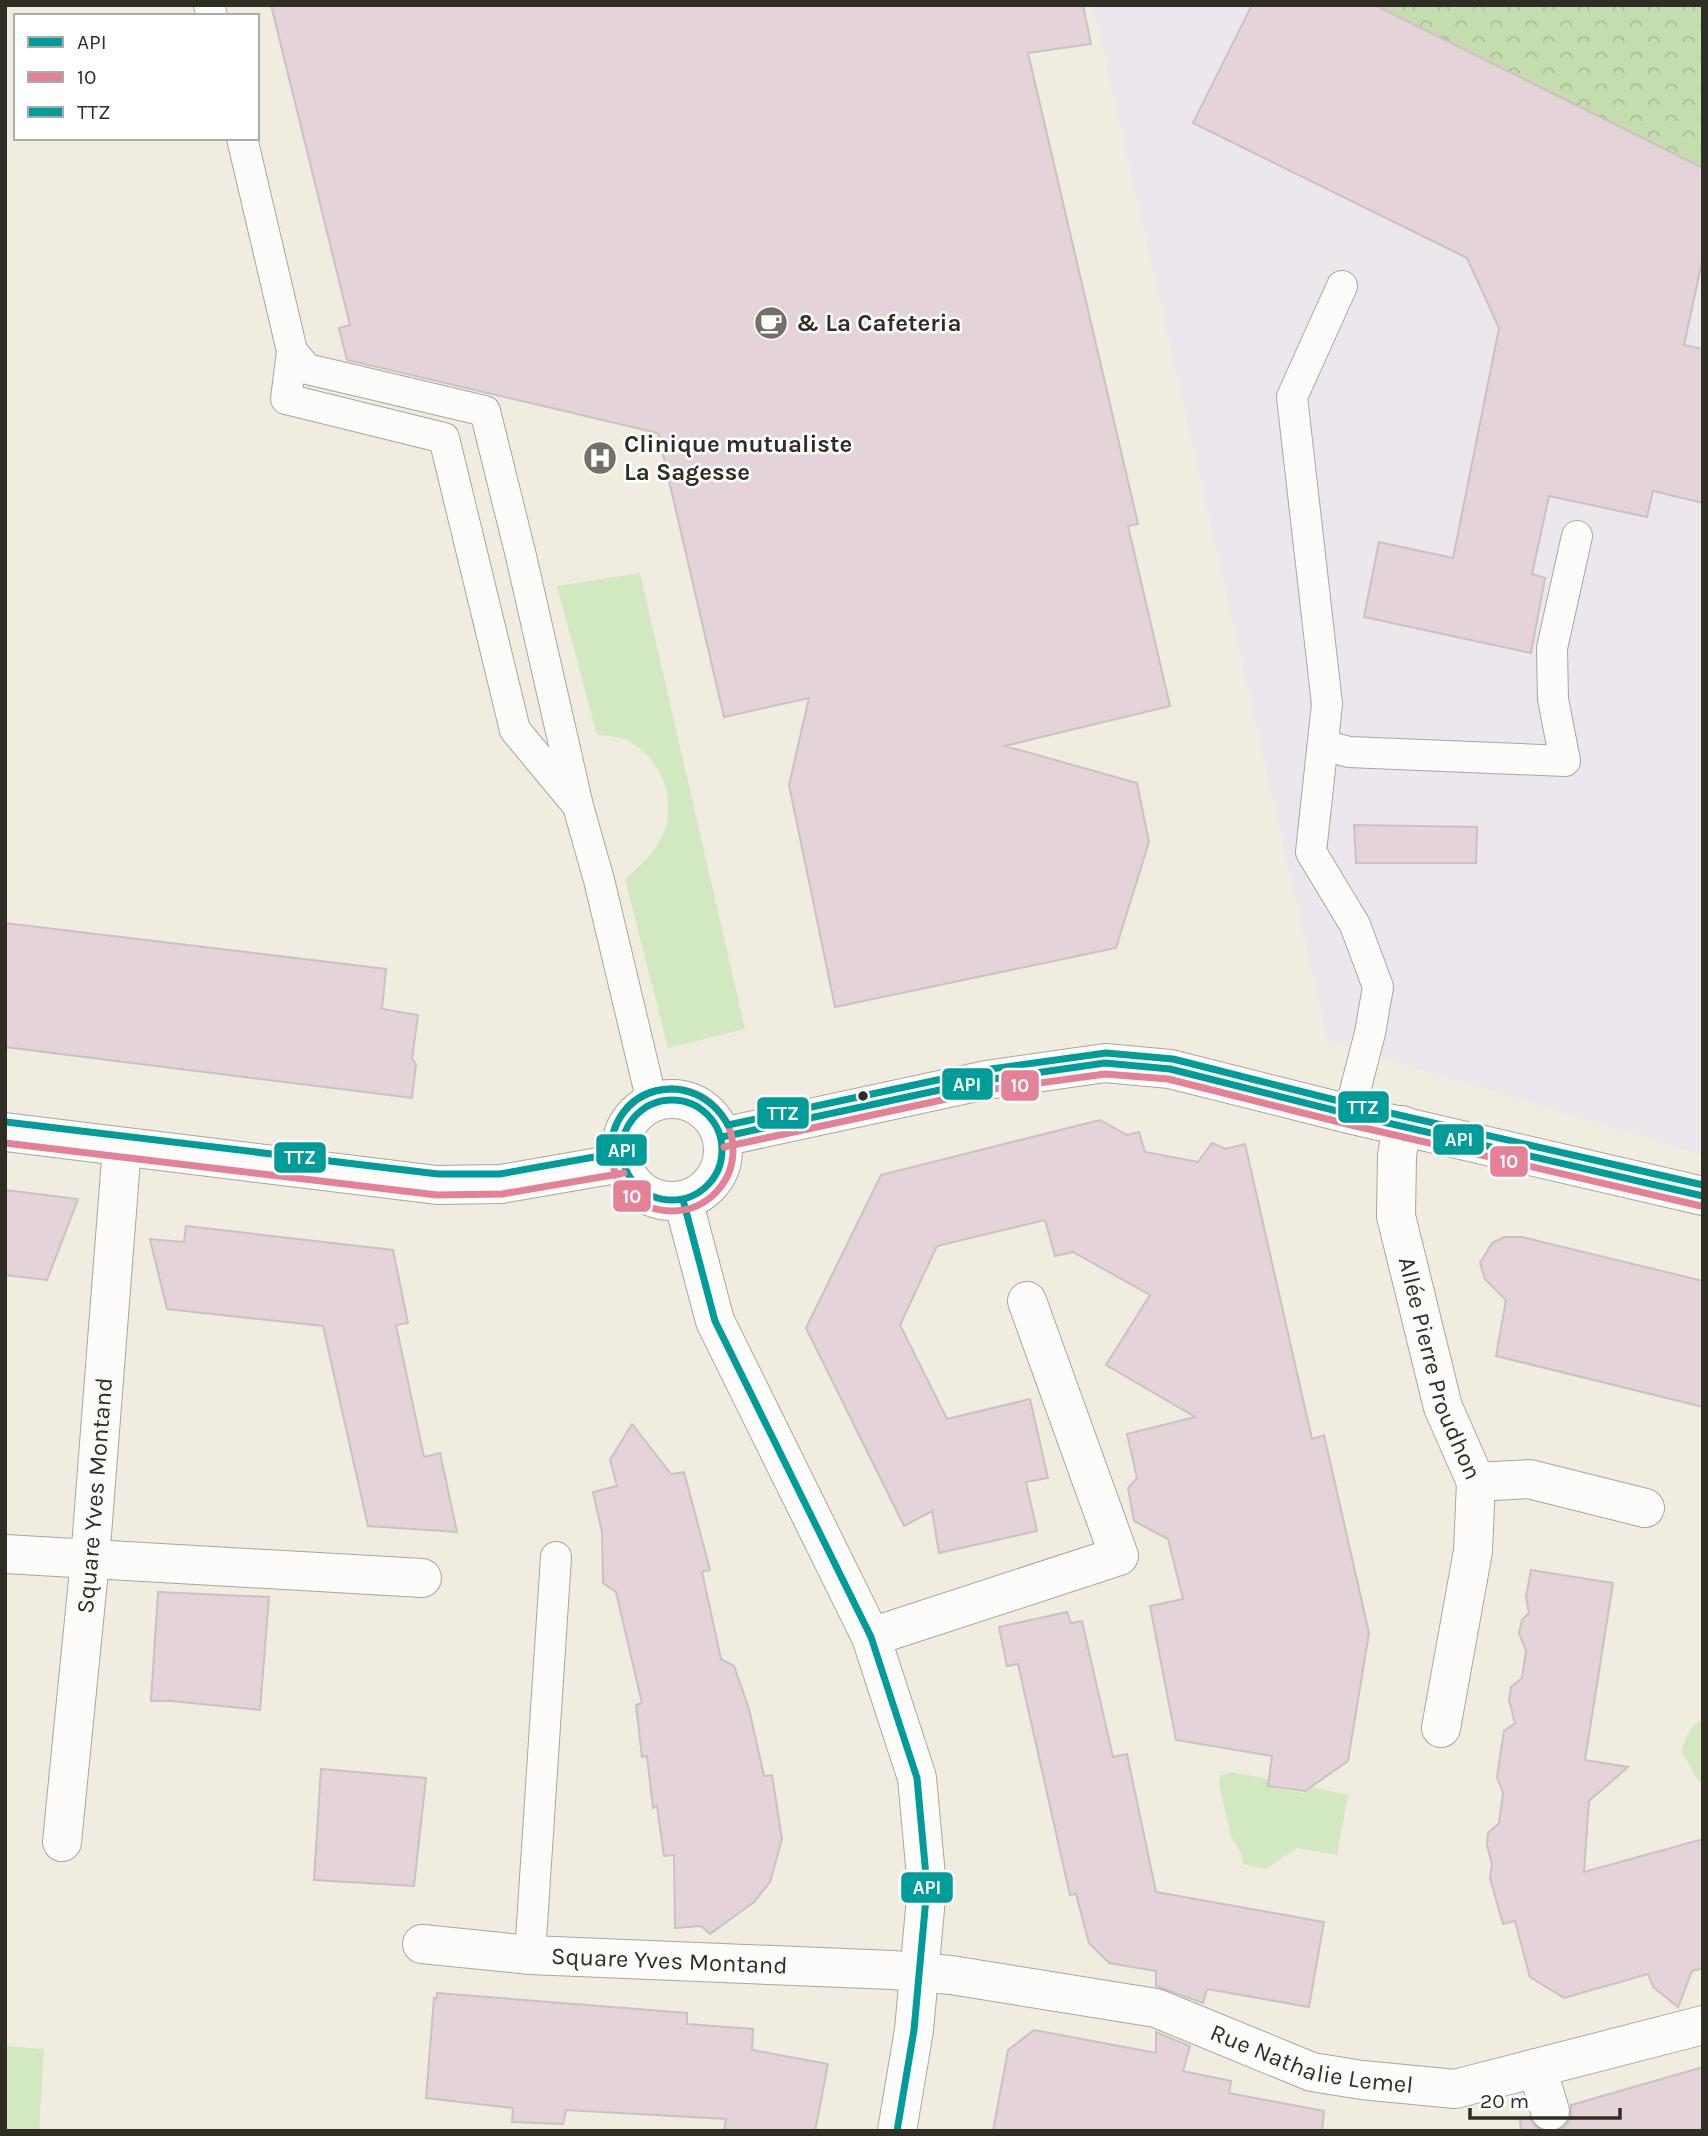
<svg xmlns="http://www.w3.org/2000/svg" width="1708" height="2136" font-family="Karla,sans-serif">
<defs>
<pattern id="forest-crowns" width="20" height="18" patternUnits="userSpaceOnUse" patternTransform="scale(1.75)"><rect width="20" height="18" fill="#c3ddaf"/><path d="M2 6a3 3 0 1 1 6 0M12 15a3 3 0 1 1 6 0" fill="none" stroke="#a8be96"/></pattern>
</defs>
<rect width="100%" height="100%" fill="#f1ece0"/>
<!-- commercial -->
<path fill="#ece6ed" d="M1093,5H1375L1703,168V1155L1328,1041Z"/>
<!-- green -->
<path fill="#d2e8c1" d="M640,573L745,1029L668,1048L625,879C641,866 658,849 665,829C677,795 657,752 624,739C616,736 606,736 597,735L557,586Z
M1703,1718V1784L1698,1780L1682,1753C1684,1738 1690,1726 1703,1718Z
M1232,1772L1267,1779L1273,1788L1303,1793L1311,1787L1348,1795L1337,1855L1297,1848L1266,1869L1243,1864L1242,1855L1231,1836L1219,1784L1220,1776Z
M5,2046L44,2049L39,2131H5Z"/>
<!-- forest -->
<path fill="url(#forest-crowns)" d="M1375,5H1697L1703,8V168Z"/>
<!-- building -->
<path fill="#e4d4da" stroke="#c8c2c0" stroke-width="2" d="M271,5H1083L1091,44L1028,53L1138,524L1128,526L1170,706L1005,746L1137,783L1149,842L1116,948L835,1007L789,785L809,698L724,717L658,433L347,360L339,328L350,325Z
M1252,5H1375L1703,168V257L1684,345L1703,349V503L1653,491L1647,517L1549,496L1532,574L1545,578L1531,653L1364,617L1379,542L1453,558L1499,328L1467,258L1193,123Z
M1354,825L1477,827L1476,863H1356Z
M5,923L386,969L382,1009L418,1015L412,1059L416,1064L412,1098L5,1047Z
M1100,1120L1127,1135L1139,1132L1145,1152L1198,1162L1212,1143L1226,1149L1245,1144L1312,1439L1324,1435L1369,1633L1348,1761L1305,1791L1268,1786L1272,1756L1176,1740L1150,1606L1183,1599L1168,1539L1134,1521L1128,1488L1137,1478L1127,1434L1195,1417L1106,1365L1150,1295L1073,1252L1055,1256L1045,1220L937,1246L900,1325L947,1419L1030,1399L1048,1478L1026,1482L1037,1531L939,1553L932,1511L904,1526L806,1328L881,1175Z
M5,1190L78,1199L47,1280L5,1275Z
M186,1226L393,1250L408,1323L396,1325L424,1457L440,1453L457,1532L368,1526L323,1326L167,1309L150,1239L184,1242Z
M1504,1237H1522L1703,1281V1407L1496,1356L1506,1300L1485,1279L1480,1263L1492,1243Z
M632,1424L671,1474L684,1472L710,1570L702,1572L721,1659L734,1666L749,1709L764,1776L772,1775L782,1839L770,1882L754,1902L710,1934L701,1926L675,1928L674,1855L664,1856L657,1806L653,1808L647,1756L642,1757L636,1705L642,1703L616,1592L603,1583L602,1532L593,1492L617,1486L610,1460Z
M1531,1570L1613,1583L1585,1760L1628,1767L1589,1801L1584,1872L1703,1839V1968L1692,1971L1678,2007L1653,1987L1648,1974L1564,1998L1530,1977L1515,1921L1503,1924L1490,1878L1492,1864L1487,1845L1488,1833L1499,1823L1503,1793L1497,1777L1504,1731L1515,1723L1509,1700L1511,1687L1522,1678L1526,1651L1519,1633L1522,1620L1529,1613L1526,1596Z
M158,1592L269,1597L260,1710L171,1701H151Z
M1067,1612L1071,1623L1082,1621L1113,1757L1127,1754L1156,1892L1324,1922L1309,2007L1207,1989L1203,2003L1156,1986V1971L1109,1963L1089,1943L1076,1894L1070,1895L1018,1664L1007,1666L999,1627Z
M321,1769L426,1778L414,1886L314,1880Z
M437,1993L687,2013V2024L753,2029L752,2050L828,2064L815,2131H724L726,2119L566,2110L563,2124L512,2122L513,2108L426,2098L434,1998H437Z
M1034,2030L1156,2053V2032L1190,2046L1183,2071L1231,2081L1229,2093L1324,2111L1322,2131H993L1008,2050Z
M1703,2067V2131H1558L1566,2125L1571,2117V2105Z
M1529,2117L1535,2126L1542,2131H1521L1520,2119Z"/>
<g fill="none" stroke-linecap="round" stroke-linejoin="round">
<!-- lane casing -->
<g stroke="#aaa69c" stroke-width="32">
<path id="lane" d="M209,5L212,16
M242,138L292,351
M1342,286L1292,397L1327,704L1311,852L1355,925L1378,987L1370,1033L1349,1114
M1323,745L1349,752L1565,761L1553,699L1552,648L1577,536
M578,806L515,730L444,438L286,399L292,351L307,369L485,411L521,556L578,806L599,880L652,1102
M530,1955L556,1557"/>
</g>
<!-- street casing -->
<g stroke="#aaa69c" stroke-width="40">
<g id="street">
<path id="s1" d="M1402,1125L1397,1156L1396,1216L1443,1407L1476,1482L1473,1551L1441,1728"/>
<path d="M683,1200L715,1321L871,1637L917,1778L927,1887L914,2030L897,2131"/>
<path d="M1476,1482L1529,1479L1645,1508"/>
<path d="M5,1554L422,1578"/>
<path d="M871,1637L1119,1556L1027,1301"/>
<path id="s2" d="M62,1842L90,1560L122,1147"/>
<path id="s3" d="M422,1944L530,1955L892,1970L951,1975L1156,2008L1312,2072L1362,2080L1455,2089L1703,2025"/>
<path d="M1537,2068L1550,2111"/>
</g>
</g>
<!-- secondary casing -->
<g stroke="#aaa69c" stroke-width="40">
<path id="secondary" d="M621 1150a51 51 0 1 1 102 0a51 51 0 1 1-102 0Z
M5,1132L437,1185L501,1184L622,1163
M722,1137L986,1080L1105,1063L1170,1069L1349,1114L1703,1196"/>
</g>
<!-- lane -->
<use href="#lane" stroke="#fdfcfa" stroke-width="30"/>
<!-- street -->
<use href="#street" stroke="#fdfcfa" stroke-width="38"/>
<!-- secondary -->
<use href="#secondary" stroke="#fdfcfa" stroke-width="38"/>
<!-- bus-1 casing -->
<g stroke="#fff" stroke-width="12">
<path id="bus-1" d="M622 1150a50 50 0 1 1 100 0a50 50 0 1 1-100 0Z
M722,1137L986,1080L1105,1063L1170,1069L1349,1114L1703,1196
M683,1200L715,1321L871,1637L917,1778L927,1887L914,2030L897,2131"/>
</g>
<!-- bus-2 casing -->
<g stroke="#fff" stroke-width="12">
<path id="bus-2" d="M611 1150a61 61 0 1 1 122 0a61 61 0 1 1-122 0Z
M5,1143L437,1195L502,1194L624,1173
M724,1147L988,1090L1105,1074L1168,1079L1347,1124L1701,1206"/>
</g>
<!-- bus-3 casing -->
<g stroke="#fff" stroke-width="12">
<path id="bus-3" d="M6,1122L438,1174H500L611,1154C609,1085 694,1064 728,1125L984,1070L1106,1053L1173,1059L1351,1104L1703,1185"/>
</g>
<!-- bus-1 -->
<use href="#bus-1" stroke="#009c99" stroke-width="7"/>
<!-- bus-2 -->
<use href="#bus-2" stroke="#e58197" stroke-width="7"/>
<!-- bus-3 -->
<use href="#bus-3" stroke="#009c99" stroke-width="7"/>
</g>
<!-- icons -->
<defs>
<g id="cafe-disc" transform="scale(1.75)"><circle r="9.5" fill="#747066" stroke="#fff"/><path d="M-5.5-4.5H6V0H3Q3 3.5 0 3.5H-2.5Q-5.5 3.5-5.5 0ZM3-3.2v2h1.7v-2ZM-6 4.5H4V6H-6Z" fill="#fff"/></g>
<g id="hospital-disc" transform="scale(1.75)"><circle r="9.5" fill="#747066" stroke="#fff"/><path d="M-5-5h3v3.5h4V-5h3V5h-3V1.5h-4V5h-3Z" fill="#fff"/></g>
</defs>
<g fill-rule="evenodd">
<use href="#cafe-disc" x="771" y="323"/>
<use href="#hospital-disc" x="600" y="458"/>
</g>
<!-- markers -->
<circle fill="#302d25" stroke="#fff" stroke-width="2.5" cx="863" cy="1096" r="6"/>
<g text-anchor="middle" stroke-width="5" stroke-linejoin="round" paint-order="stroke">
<!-- poi labels -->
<g font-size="24" font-weight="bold" fill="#302d25" stroke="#fff" text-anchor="start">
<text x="796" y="331">&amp; La Cafeteria</text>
<text x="624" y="452">Clinique mutualiste<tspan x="624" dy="28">La Sagesse</tspan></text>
</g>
<!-- street labels -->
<g font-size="24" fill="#302d25" stroke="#fff">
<text dy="8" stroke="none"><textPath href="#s1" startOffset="250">Allée Pierre Proudhon</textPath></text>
<text dy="8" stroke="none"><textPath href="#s2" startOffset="348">Square Yves Montand</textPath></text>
<text dy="8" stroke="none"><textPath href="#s3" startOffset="248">Square Yves Montand</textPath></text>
<text dy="8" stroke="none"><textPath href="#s3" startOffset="903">Rue Nathalie Lemel</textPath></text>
</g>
</g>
<g stroke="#fff" stroke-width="2.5">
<rect x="941" y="1067" width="53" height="34" rx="7" fill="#009c99"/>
<rect x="1000" y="1069" width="40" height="33" rx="7" fill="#e58197"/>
<rect x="1337" y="1090" width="53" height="34" rx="7" fill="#009c99"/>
<rect x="756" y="1096" width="54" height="34" rx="7" fill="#009c99"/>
<rect x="1432" y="1123" width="53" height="33" rx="7" fill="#009c99"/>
<rect x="595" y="1133" width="53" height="34" rx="7" fill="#009c99"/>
<rect x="273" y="1141" width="54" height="33" rx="7" fill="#009c99"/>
<rect x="1489" y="1145" width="40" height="33" rx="7" fill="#e58197"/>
<rect x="612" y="1179" width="40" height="34" rx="7" fill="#e58197"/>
<rect x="900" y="1871" width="54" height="33" rx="7" fill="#009c99"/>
</g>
<g font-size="19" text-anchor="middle" font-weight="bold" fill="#fff">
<text x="967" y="1091">API</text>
<text x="1020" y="1092">10</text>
<text x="1363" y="1114">TTZ</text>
<text x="783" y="1120">TTZ</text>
<text x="1459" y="1146">API</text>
<text x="622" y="1157">API</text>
<text x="300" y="1164">TTZ</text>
<text x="1509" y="1168">10</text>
<text x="632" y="1203">10</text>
<text x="927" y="1894">API</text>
</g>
<!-- border -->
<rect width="1708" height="2136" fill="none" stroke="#302d25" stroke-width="14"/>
<!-- legend -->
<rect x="14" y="14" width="245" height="126" fill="#ffffff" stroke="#acaba8" stroke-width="2"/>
<rect x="28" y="37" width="35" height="10" fill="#009c99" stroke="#acaba8" stroke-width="2"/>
<text x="77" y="49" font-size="21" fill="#302d25">API</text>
<rect x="28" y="72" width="35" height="10" fill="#e58197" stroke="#acaba8" stroke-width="2"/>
<text x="77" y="84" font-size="21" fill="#302d25">10</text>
<rect x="28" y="107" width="35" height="10" fill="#009c99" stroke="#acaba8" stroke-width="2"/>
<text x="77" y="119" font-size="21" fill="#302d25">TTZ</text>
<!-- scale -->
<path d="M1470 2108v10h150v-10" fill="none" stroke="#302d25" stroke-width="3.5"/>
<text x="1480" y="2108" font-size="21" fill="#302d25" stroke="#ffffff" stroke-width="5" paint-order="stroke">20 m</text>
</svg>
